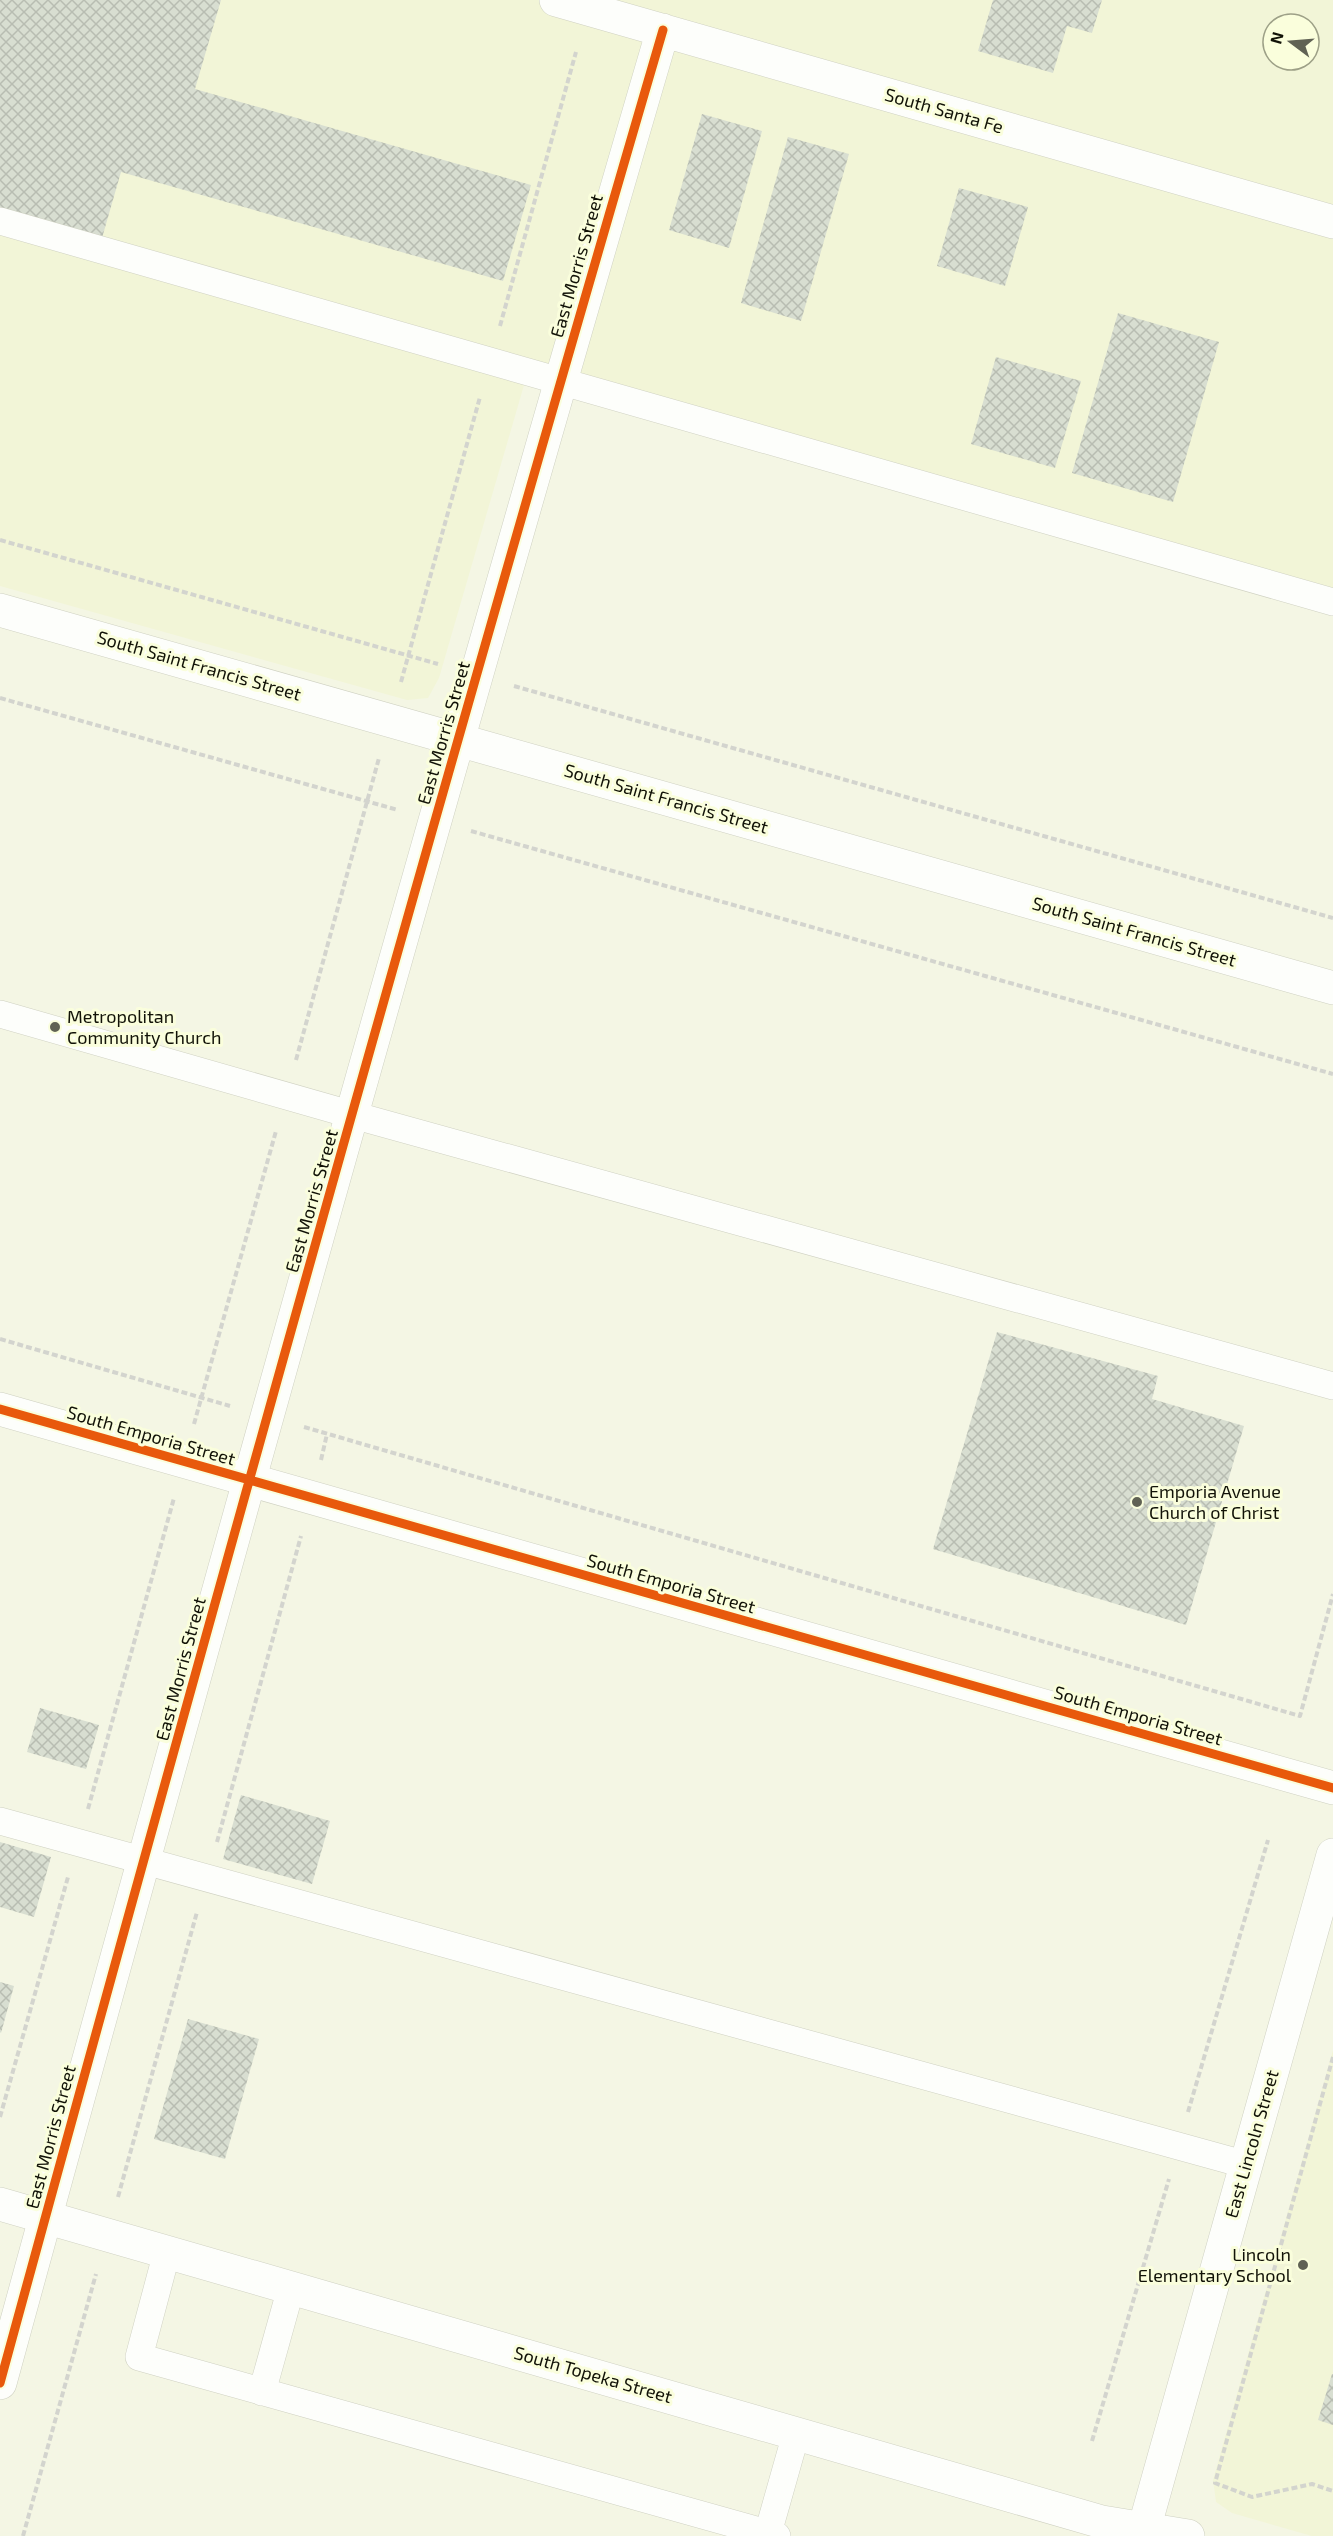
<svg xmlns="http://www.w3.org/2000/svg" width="1333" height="2536" font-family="'Exo 2',sans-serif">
<defs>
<pattern id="building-cross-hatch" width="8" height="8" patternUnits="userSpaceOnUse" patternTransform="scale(1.5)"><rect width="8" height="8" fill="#d8ded1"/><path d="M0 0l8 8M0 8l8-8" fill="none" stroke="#b8bdb2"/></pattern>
</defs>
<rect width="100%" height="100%" fill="#f4f6e4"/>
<!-- built -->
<path fill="#f2f5d7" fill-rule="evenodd" d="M0,0H1333V597L524,385L439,678L428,698L407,700L0,586ZM1273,24H1309V60H1273Z
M1333,2050V2536H1312L1232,2513L1216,2502L1213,2480Z"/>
<!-- building -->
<path fill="url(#building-cross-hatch)" d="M0,0H221L195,89L531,185L503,281L121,172L102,238L0,208Z
M993,0H1102L1092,33L1067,26L1053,73L978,51Z
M702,114L762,131L729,248L669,230Z
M788,137L849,154L801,321L741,303Z
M959,188L1028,207L1005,286L937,266Z
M1118,313L1219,342L1173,502L1072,473Z
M996,357L1081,381L1055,468L971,444Z
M997,1332L1158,1376L1152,1399L1244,1426L1186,1625L933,1549Z
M40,1708L99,1725L86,1769L27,1752Z
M241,1795L330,1821L312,1884L223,1859Z
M0,1842L51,1857L34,1917L0,1907Z
M0,1982L14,1986L1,2033L0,2032Z
M188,2019L259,2039L225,2159L154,2139Z
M1332,2374H1333V2425L1318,2420Z"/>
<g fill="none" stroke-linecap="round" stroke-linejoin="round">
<!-- service casing -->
<g stroke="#cfd1c2" stroke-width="28">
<path id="service" d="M0,221L1333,602
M0,1014L353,1115L1333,1386
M0,1821L1247,2165
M167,2252L139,2357L777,2536
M262,2392L291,2288
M768,2533L796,2434"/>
</g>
<!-- minor casing -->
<g stroke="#cfd1c2" stroke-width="34">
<path id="minor" d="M556,0L1333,222
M0,610L1333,988
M0,2383C215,1597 434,812 663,30"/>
</g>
<!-- tertiary casing -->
<g stroke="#cfd1c2" stroke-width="34">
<path id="tertiary" d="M0,1409L1333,1788
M0,2204L1102,2522L1188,2536
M1142,2536L1333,1855"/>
</g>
<!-- path -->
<path stroke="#d3d4ce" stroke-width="4" stroke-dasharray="6 3" stroke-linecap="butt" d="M500,326L576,52
M0,540L438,664
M401,682L480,397
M514,686L1333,918
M0,698L398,810
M471,831L1333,1074
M296,1060L379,758
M0,1339L230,1406
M194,1424L276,1131
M304,1427L1300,1716L1333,1594
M321,1460L327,1434
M88,1809L174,1498
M217,1842L301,1536
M1333,2057L1215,2483L1252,2497L1312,2484L1333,2491
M1188,2112L1268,1840
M0,2117L68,1877
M118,2197L197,1912
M1092,2441L1169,2179
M23,2536L96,2274"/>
<!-- service -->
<use href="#service" stroke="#fdfefb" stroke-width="27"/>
<!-- minor -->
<use href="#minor" stroke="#fdfefb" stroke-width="33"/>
<!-- tertiary -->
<use href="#tertiary" stroke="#fdfefb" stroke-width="33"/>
<!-- cycleway casing -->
<g stroke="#fafedc" stroke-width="13">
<path id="cycleway" d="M0,1409L1333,1788
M0,2383C215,1597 434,812 663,30"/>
</g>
<!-- cycleway -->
<use href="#cycleway" stroke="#e8590c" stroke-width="9"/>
</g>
<!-- markers -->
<g fill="#606254" stroke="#fafedc" stroke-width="2">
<circle cx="55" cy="1027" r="6"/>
<circle cx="1137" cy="1502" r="6"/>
<circle cx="1303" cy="2265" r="6"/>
</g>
<g text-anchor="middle" stroke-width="6" stroke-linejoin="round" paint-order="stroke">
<!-- street labels -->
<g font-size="18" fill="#111207" stroke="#fafedc">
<text transform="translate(944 111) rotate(16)" y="6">South Santa Fe</text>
<text transform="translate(577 266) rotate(-74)" y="6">East Morris Street</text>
<text transform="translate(199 666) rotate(16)" y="6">South Saint Francis Street</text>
<text transform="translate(444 733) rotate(-74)" y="6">East Morris Street</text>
<text transform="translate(666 799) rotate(16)" y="6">South Saint Francis Street</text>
<text transform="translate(1134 932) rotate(16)" y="6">South Saint Francis Street</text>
<text transform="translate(312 1201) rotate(-74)" y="6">East Morris Street</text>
<text transform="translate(151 1436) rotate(16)" y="6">South Emporia Street</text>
<text transform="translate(671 1584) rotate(16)" y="6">South Emporia Street</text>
<text transform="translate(181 1669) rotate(-75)" y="6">East Morris Street</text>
<text transform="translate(1138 1716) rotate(16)" y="6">South Emporia Street</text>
<text transform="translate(51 2137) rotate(-75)" y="6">East Morris Street</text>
<text transform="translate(1252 2144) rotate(-74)" y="6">East Lincoln Street</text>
<text transform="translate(593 2375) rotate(16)" y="6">South Topeka Street</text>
</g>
<!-- poi labels -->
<g font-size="18" fill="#111207" stroke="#fafedc" text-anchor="start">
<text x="67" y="1023">Metropolitan<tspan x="67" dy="21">Community Church</tspan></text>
<text x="1149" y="1498">Emporia Avenue<tspan x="1149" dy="21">Church of Christ</tspan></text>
<text x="1291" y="2261" text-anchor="end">Lincoln<tspan x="1291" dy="21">Elementary School</tspan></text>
</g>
</g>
<!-- north arrow -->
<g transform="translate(1291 42) rotate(286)"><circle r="28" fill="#fafedc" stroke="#9da087" stroke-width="1.5"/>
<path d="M0-4.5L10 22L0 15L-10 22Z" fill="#606254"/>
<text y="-9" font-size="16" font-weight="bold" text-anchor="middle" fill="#111207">N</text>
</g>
</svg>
